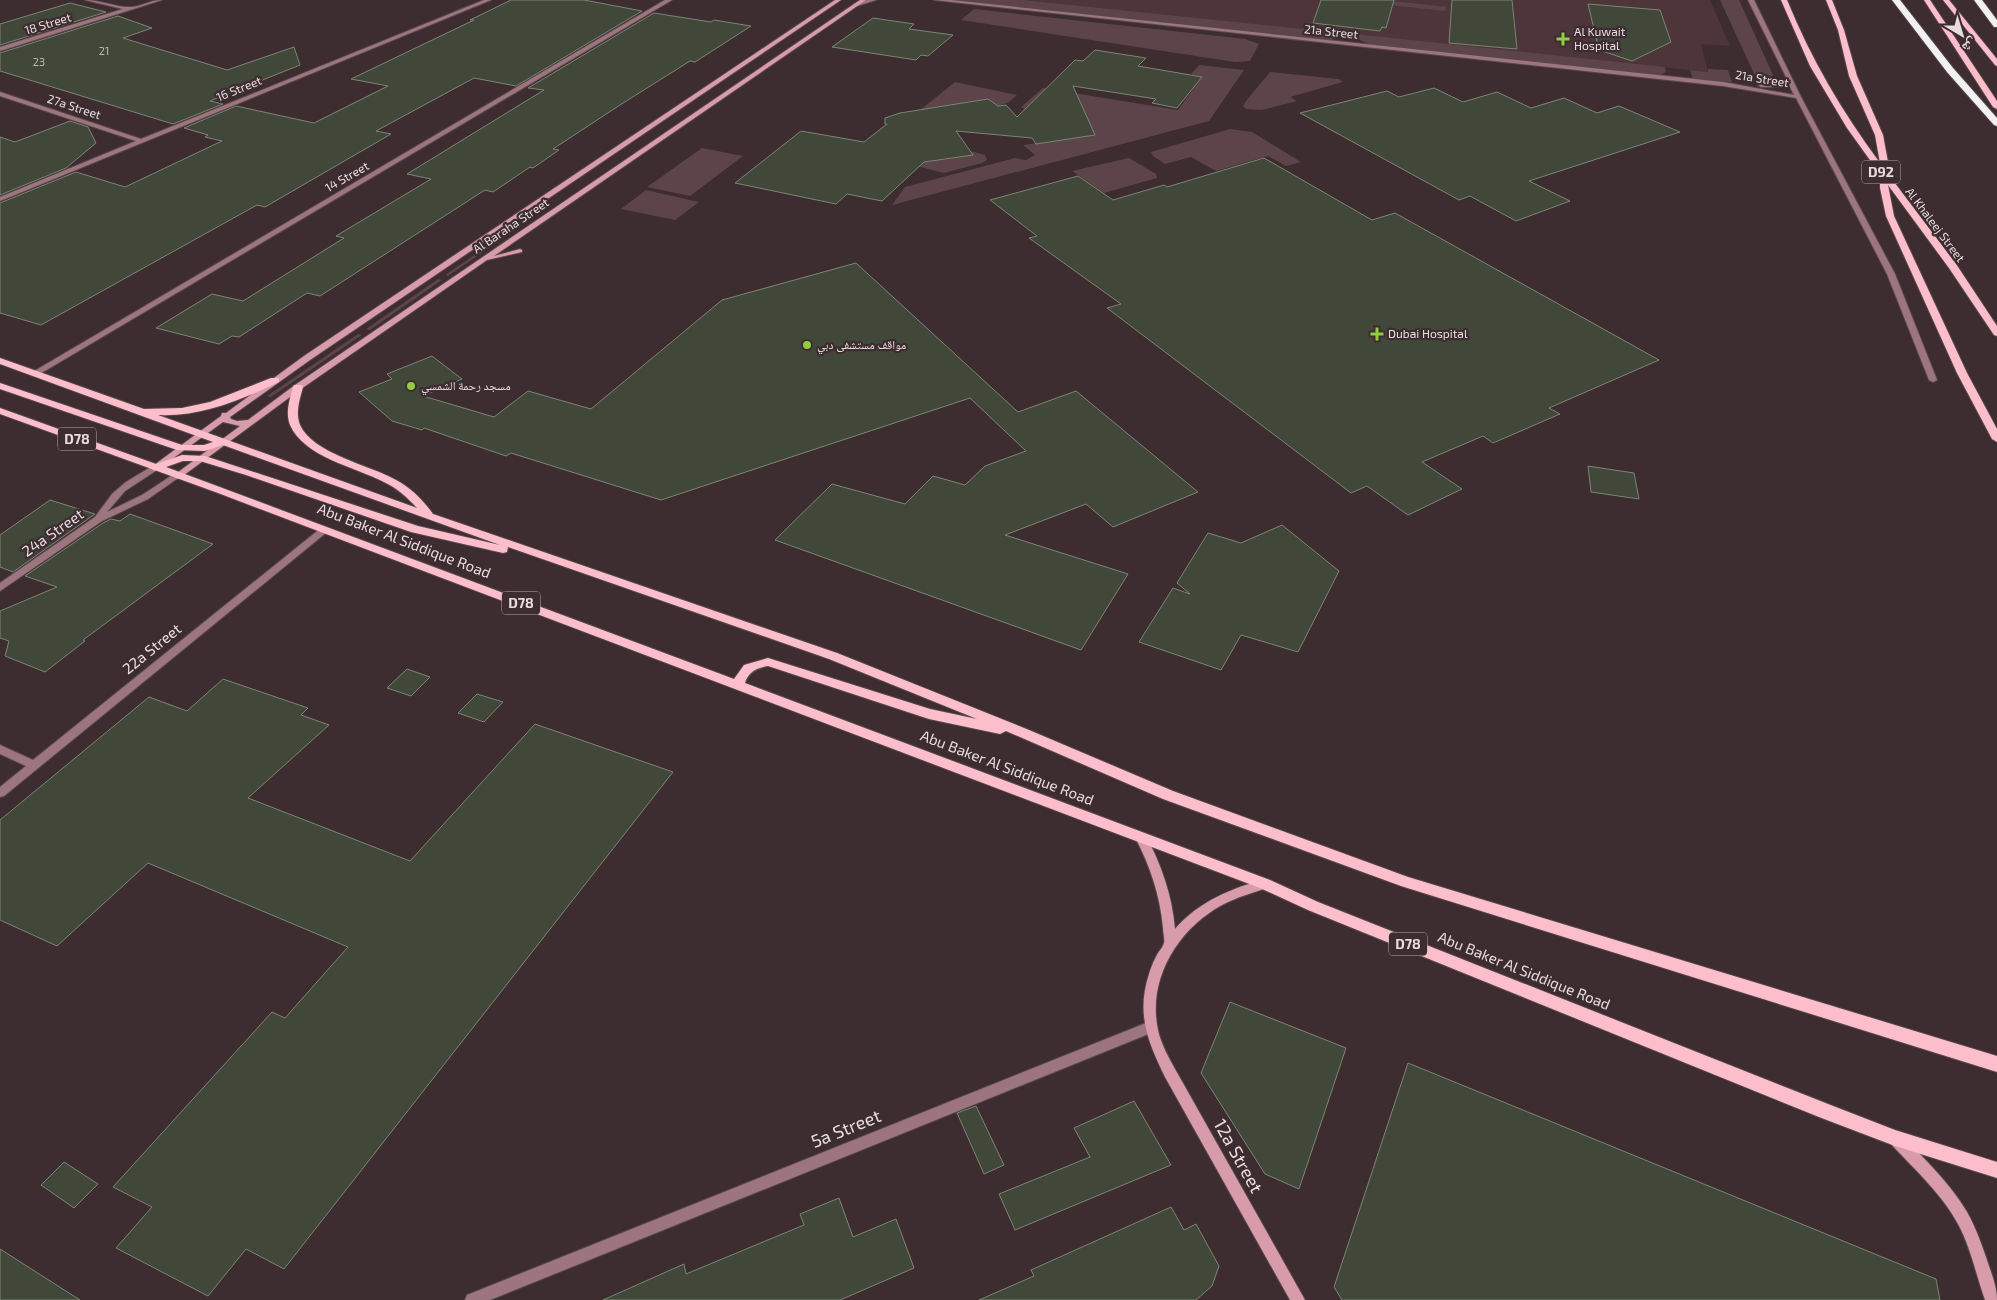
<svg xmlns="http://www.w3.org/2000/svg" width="1997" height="1300" font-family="'Exo 2','Noto Naskh Arabic',sans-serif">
<rect width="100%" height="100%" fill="#3d2c30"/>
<!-- built -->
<path fill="#4d353a" d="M1024,0H1710L1730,46L1701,44L1708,72Z"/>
<!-- green -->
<path fill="#5d444a" d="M948,0H1024L1341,33L1339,38L1329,40Z
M1720,0H1739L1773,75L1771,80L1764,81L1756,78Z
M1392,1L1446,7L1445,11L1390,5Z
M974,9L1245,39L1259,44L1250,61L1235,62L961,20Z
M1355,34L1665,67L1666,72L1659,76L1369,44L1355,38Z
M1199,65L1244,70L1209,121L892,205L905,187L1015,158L1026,160L1035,155L1023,145L1045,142L1026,110L1021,107L1043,88L1178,110L1202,77L1191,74Z
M1708,69L1728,70L1732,82L1693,79L1690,70L1708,72Z
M1270,72L1339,79L1343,82L1290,97L1297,101L1262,110L1246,109L1243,106L1246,101Z
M955,82L1017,95L1009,102L998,106L988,99L945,106L899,127Z
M1230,129L1252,132L1301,162L1286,166L1268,156L1216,171L1191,157L1165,164L1153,156L1151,152Z
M702,148L743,156L690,196L647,187Z
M970,151L985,155L987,160L982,163L944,173L905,163L940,156L942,160L972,155Z
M1129,158L1156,174L1157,178L1104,193L1072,171Z
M646,190L699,202L675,220L621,209Z
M514,228L517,229L448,276L445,275Z
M438,279L442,280L370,330L366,329Z
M358,334L362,335L271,397L267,396Z"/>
<!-- building -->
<path fill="#41483a" stroke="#7c8575" d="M511,0H584L642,11L516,86L474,78L376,131L391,134L265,207L257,205L41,325L0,313V203L76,172L125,187L222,141L205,137L208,135L184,128L236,106L314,123L388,86L351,79L474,20H470Z
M1321,0H1394L1386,28L1382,27L1380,31L1313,23Z
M1452,0H1512L1517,49L1449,43Z
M70,3L106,12L0,45V24Z
M1588,4L1660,10L1671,42L1632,61L1599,50Z
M654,13L711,22L714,20L751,26L695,62L690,61L620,105L553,149L559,150L533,168L530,167L493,192L485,190L320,296L307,293L239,337L232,336L219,344L156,328L212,294L243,301L344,238L336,236L431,179L407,174L544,90L528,88Z
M118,16L152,28L123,38L227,70L294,47L300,65L210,101L223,104L173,124L0,71V53Z
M873,18L914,24L909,29L953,35L928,56L921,55L916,60L832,47Z
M1095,50L1146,58L1138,66L1202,77L1177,108L1152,103L1156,99L1073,86L1095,135L1036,144L1032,138L956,131L973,155L924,162L882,201L847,194L836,204L735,183L801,131L864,142L887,124H885V118L900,113L988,99L998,106L1006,105L1017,117L1075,60L1083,61Z
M1434,88L1463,102L1497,92L1531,108L1564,98L1597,113L1619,106L1680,132L1529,181L1570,201L1516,221L1470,196L1459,200L1300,113L1387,91L1399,97Z
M70,121L88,127L96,143L66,168L0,195V137L15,142Z
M1264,158L1372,220L1395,213L1659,360L1549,408L1560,414L1493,443L1483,436L1422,462L1462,489L1408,515L1367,486L1351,493L1107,308L1121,304L1029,238L1037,236L990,200L1078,176L1113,200L1164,185L1167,187Z
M856,263L1018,412L1076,391L1198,492L1113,527L1086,504L1005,535L1128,574L1081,650L775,540L832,484L905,504L933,476L965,485L985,466L1026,451L970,398L661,500L511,453L506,456L424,428L422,430L392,421L359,392L392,379L387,374L432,356L462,379L423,396L494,417L528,391L591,409L722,300Z
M1588,466L1634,473L1639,499L1591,492Z
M50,500L95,514L13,572L0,567V535Z
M130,514L213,544L83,640L85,641L45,672L5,656L9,641L0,638V611L57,587L25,576L103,523L111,519L120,521Z
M1282,525L1339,571L1298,652L1241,635L1221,670L1139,642L1173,588L1190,594L1177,583L1208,533L1241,543Z
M407,669L430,677L411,696L387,688Z
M223,679L308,708L301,715L329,725L248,798L410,861L535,724L673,772L284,1269L246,1249L208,1296L116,1248L152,1207L113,1187L272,1012L285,1018L348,947L148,863L57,946L0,920V820L149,697L187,711Z
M477,694L503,702L484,722L458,713Z
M1230,1002L1346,1048L1299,1189L1265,1174L1201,1073Z
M1408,1063L1936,1279L1940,1300H1342L1334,1287Z
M1134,1101L1171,1165L1015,1230L999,1194L1090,1157L1074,1128Z
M976,1106L1004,1165L984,1174L957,1113Z
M64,1162L98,1184L74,1208L41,1185Z
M839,1198L853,1237L896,1219L914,1268L840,1300H603L684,1264L686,1274L804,1225L800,1214Z
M1171,1207L1184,1230L1196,1224L1219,1266L1212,1286L1196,1300H979L1034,1276L1031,1270Z
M0,1249L80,1300H0Z"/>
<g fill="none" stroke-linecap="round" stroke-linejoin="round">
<!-- street casing -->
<g stroke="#58484c" stroke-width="2">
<path id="street" d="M85,0C100,0 119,8 130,7C141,7 150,0 162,0L0,51V47L123,9Z
M484,0H491L0,201V197L136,141L0,96V92L141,139Z
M665,0H672L38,375H35L31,373Z
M867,0H876L857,6L854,4Z
M934,0H951L1723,82L1794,95L1790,87H1761L1758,85L1761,83H1789L1748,0H1754L1801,97L1895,274L1937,380L1933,382L1929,380L1887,274L1796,98L1723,86Z
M154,465L157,466L158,468L157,470L125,491L107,512L142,495L174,474L177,473L181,476L148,499L102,521L0,591V583L95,517L112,494L126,482Z
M324,527L329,530L327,532L4,796L0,797V787L26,766L0,754V745L33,760L321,528Z
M1151,1021L1156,1023L1157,1027L1156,1031L490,1300H465L467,1295L472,1293Z"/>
</g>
<!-- secondary casing -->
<g stroke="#58484c" stroke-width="2">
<path id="secondary" d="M835,0H841L310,360L230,417L231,419L237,421L248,420L295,385L860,0H866L494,256L520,249L522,250V252L487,260L301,389L180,478L177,479L173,476L240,426L223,422L157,470L154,471L150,468L221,416L222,413H226L304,356Z
M1141,832L1145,834C1161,864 1172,894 1175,929C1198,902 1232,888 1265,879L1269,881L1271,884L1269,887C1253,893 1237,897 1222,905C1178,929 1147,979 1158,1030C1161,1044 1168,1056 1175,1069L1305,1300H1290L1165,1077C1148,1042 1136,1014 1149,974C1151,967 1154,960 1158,953C1160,950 1163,947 1164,943C1165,940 1163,933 1163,928C1160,895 1150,866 1135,837L1137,834Z
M1897,1133L1902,1135C1925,1160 1950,1183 1967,1212C1976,1228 1982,1245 1988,1263C1992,1275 1997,1287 1997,1300H1985C1976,1275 1971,1248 1958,1224C1942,1194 1915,1170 1892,1145L1890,1140L1892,1135Z"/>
</g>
<!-- primary casing -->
<g stroke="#58484c" stroke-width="2">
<path id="primary" d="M1781,0H1787C1811,59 1842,112 1880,163L1875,135L1849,76L1838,30L1826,0H1832L1844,30L1857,76L1883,135L1888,162V174L1956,264L1997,326V336L1994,335L1949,268L1888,185L1894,216L1967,373L1997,429V442L1992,439L1957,373L1886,216L1880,188V174L1847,128L1810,66Z
M1924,0H1930L1997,101V109L1993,107Z
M1943,0H1949L1997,59V66L1995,65Z
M0,358L144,409L182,408L210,402L271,378H279V382C241,400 201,417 158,415L417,508C407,497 397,488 384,482C355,467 304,457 290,425C285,412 290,399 293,387L294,385H302L303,387C300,399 295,412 300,425C313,454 370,465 396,480C411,488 423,500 433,514L837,653L1029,730L1173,791L1408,877L1997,1056V1072L1401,886L1163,799L1006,731L1000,734L929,719L768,666C757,668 748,672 745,683L1270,880L1318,902L1828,1104L1895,1130L1997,1162V1178L1895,1146L1819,1117L1308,910L1260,888L218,493L0,414V408L156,464L182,455L205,456L418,526L500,545L223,445L205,451L177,450L0,389V383L182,445H204L213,442L0,364ZM183,461H200L246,475L411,532L503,553L507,552L508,547L829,659L977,719L930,709L768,658L744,665L734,679L166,467Z"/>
</g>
<!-- highway casing -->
<g stroke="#58484c" stroke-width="2">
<path id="highway" d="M1892,0H1900L1953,68L1997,118V126L1994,125L1947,72Z
M1974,0H1982L1997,20V27H1994Z"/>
</g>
<!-- street -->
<use href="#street" fill="#9c757e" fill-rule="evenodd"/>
<!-- secondary -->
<use href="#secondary" fill="#d89ba9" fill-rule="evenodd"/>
<!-- primary -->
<use href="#primary" fill="#fdbecc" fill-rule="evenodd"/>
<!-- highway -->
<use href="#highway" fill="#f1f1f1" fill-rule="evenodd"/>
</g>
<!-- markers -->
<g fill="#90cd41" stroke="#3d2c30" stroke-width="2">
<path d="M1560.5 31.5h5v5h5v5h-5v5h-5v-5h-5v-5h5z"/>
<path d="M1374.5 326.5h5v5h5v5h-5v5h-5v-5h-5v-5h5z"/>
<circle cx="807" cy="345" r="5"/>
<circle cx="411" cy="386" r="5"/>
</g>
<g text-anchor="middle" stroke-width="4.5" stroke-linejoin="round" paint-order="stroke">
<!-- far-number labels -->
<g font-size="11" fill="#beb7b5">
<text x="104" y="55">21</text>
<text x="39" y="66">23</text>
</g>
<!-- far-street labels -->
<g font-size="12" fill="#e7dcde" stroke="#3d2c30">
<text transform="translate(48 24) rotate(-17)" y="4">18 Street</text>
<text transform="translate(1331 32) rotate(6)" y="4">21a Street</text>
<text transform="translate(1762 79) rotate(9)" y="4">21a Street</text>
<text transform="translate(239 89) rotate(-22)" y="4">16 Street</text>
<text transform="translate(74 107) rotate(18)" y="4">27a Street</text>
<text transform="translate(347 177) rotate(-30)" y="4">14 Street</text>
<text transform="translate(1935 225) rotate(53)" y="4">Al Khaleej Street</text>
<text transform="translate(511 226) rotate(-34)" y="4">Al Baraha Street</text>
</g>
<!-- far-poi labels -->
<g font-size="12" fill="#e7dcde" stroke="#3d2c30" text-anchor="start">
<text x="1574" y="36">Al Kuwait<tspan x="1574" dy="14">Hospital</tspan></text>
<text x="1388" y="338">Dubai Hospital</text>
<text x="817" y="349">مواقف مستشفى دبي</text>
<text x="421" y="390">مسجد رحمة الشمسي</text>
</g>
<!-- shield labels -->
<g fill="#3d2c30" stroke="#b4a7aa" stroke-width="1">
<rect x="1862" y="160.5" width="38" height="23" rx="4"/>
<rect x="58" y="427.5" width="38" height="23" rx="4"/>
<rect x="502" y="591.5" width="38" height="23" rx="4"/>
<rect x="1389" y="932.5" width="38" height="23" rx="4"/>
</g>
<g font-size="14" font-weight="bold" fill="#e7dcde">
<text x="1881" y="177">D92</text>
<text x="77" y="444">D78</text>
<text x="521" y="608">D78</text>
<text x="1408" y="949">D78</text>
</g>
<!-- street labels -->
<g font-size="15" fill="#e7dcde" stroke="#3d2c30">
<text transform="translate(53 533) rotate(-35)" y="5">24a Street</text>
<text transform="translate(404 541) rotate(21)" y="5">Abu Baker Al Siddique Road</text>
<text transform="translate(152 649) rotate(-39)" y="5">22a Street</text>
<text transform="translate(1007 768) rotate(21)" y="5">Abu Baker Al Siddique Road</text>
<text transform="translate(1524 971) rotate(22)" y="5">Abu Baker Al Siddique Road</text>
</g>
<!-- near-street labels -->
<g font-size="18" fill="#e7dcde" stroke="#3d2c30">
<text transform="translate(846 1129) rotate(-22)" y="6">5a Street</text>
<text transform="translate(1238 1156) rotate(61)" y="6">12a Street</text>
</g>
</g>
<!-- north arrow -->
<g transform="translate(1962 35) rotate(142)" stroke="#3d2c30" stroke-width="4" paint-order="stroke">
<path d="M0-4L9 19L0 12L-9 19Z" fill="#e7dcde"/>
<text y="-8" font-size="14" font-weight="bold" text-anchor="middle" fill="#e7dcde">ش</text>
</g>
</svg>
